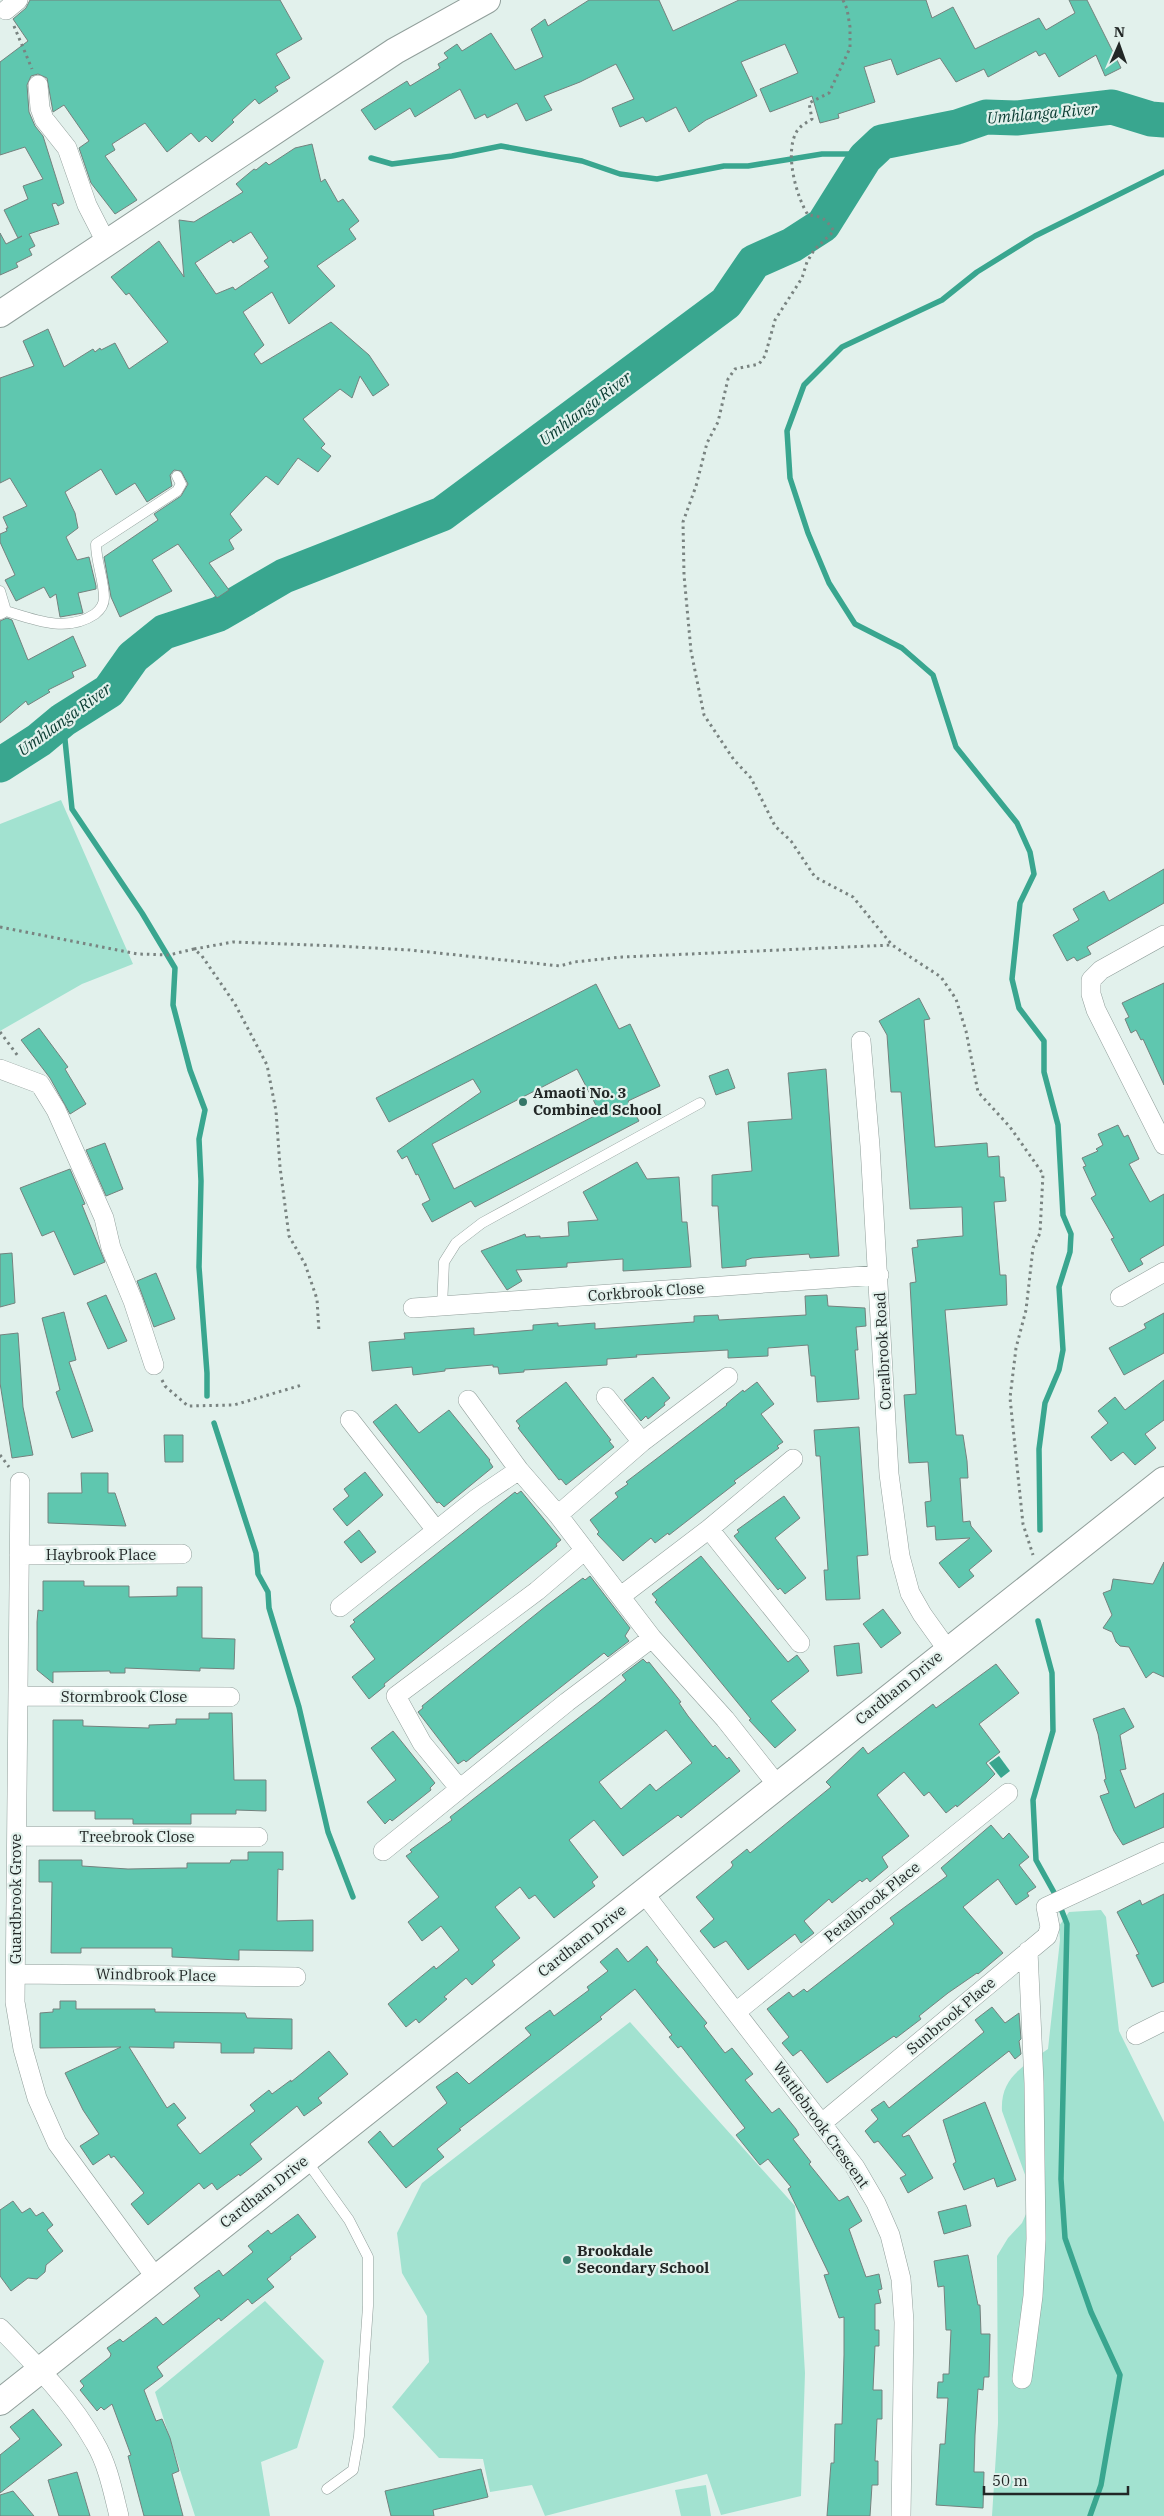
<svg xmlns="http://www.w3.org/2000/svg" width="1164" height="2516" font-family="'IBM Plex Serif',serif">
<rect width="100%" height="100%" fill="#e2f1ec"/>
<!-- green -->
<path fill="#a2e2d0" d="M61,800L133,964L82,984L0,1031V824Z
M1101,1910L1106,1917L1119,2031L1164,2122V2516H992L998,2423L997,2256L1008,2238L1022,2223L1026,2214L1028,2183L1002,2111C1000,2077 1024,2066 1048,2049L1060,1940L1059,1926L1069,1912Z
M630,2022L795,2206L805,2373L801,2496L721,2515L707,2474L545,2516L532,2485L490,2492L483,2459L439,2458L392,2407L429,2362L427,2316L402,2273L397,2233L422,2183Z
M265,2301L324,2361L297,2448L261,2462L270,2516H195L155,2392Z
M706,2485L711,2516H681L675,2490Z"/>
<!-- water -->
<path fill="#39a68f" d="M999,1756L1010,1771L1001,1778L989,1763Z"/>
<g fill="none" stroke-linecap="round" stroke-linejoin="round">
<!-- stream -->
<path stroke="#39a68f" stroke-width="5.5" d="M371,158L392,164L452,156L501,146L582,161L620,174L657,179L724,166H748L822,154H848L865,158
M63,720L72,809L142,913L175,968L173,1005L190,1070L205,1110L199,1139L201,1181L199,1267L207,1373V1396
M214,1423L256,1553L258,1574L268,1592L269,1608L299,1707L328,1832L353,1897
M1040,1530L1039,1449L1045,1403L1059,1370L1063,1350L1059,1287L1070,1252L1071,1234L1063,1215L1058,1125L1044,1072V1041L1019,1008L1012,979L1020,903L1034,874L1030,852L1017,823L956,747L933,675L902,648L855,624L829,583L808,533L790,478L787,431L804,385L842,347L942,300L977,272L1035,236L1164,172
M1038,1621L1052,1673L1053,1731L1033,1800L1036,1860L1056,1896L1067,1924L1061,2179L1065,2238L1091,2312L1120,2375L1101,2485L1090,2516"/>
<!-- river -->
<path stroke="#39a68f" stroke-width="35" d="M0,765L39,740L63,720L109,691L133,657L164,632L219,614L284,576L442,514L726,303L754,262L792,245L823,225L865,158L882,142L957,127L986,117L1016,118L1112,107L1151,119L1164,120"/>
</g>
<!-- building -->
<path fill="#5fc7af" stroke="#74827e" fill-rule="evenodd" d="M30,0H280L302,39L276,54L290,78L275,87L278,91L259,104L255,99L232,120L234,122L212,142L206,136L199,142L191,133L167,152L145,123L112,144L115,150L105,156L137,200L115,214L91,183L79,148L89,141L64,105L53,112L47,78L38,74L31,76L27,85L29,112L35,126L43,136L64,203L58,206L56,203L52,204L59,224L29,234L35,246L29,249L32,255L16,263L18,267L0,275V233L6,244L22,236L18,238L4,210L28,199L23,186L43,179L25,147L0,155V62L28,41L13,19L26,8Z
M589,0H659L673,31L739,0H926L932,18L953,7L975,49L1039,18L1046,30L1075,13L1069,0H1087L1121,68L1105,76L1096,55L1059,77L1045,53L1039,56L1036,51L988,77L984,69L956,82L940,58L897,75L891,59L864,67L875,102L838,114L839,118L820,123L812,96L770,112L760,89L798,73L785,44L741,62L757,96L706,120L689,132L676,107L646,122L643,117L620,127L612,108L634,99L616,64L580,82L544,96L552,110L526,121L517,103L487,118L485,114L475,119L460,89L415,117L410,108L375,130L361,110L407,81L410,86L440,68L438,64L448,58L444,53L457,44L462,51L491,33L515,70L543,57L531,29L545,19L548,26Z
M312,144L321,182L325,179L338,202L343,199L359,221L349,229L356,239L317,266L335,286L289,324L272,292L243,312L264,345L254,354L261,364L331,322L369,355L389,385L373,396L360,376L352,398L340,389L303,419L325,444L321,448L331,456L318,472L298,458L278,485L266,476L230,514L242,530L229,540L234,549L209,563L229,590L217,598L178,544L152,560L172,591L120,617L111,597L104,557L158,520L154,514L181,496L188,484L181,471L174,470L170,475L172,486L147,502L135,483L116,495L101,469L65,492L75,513L78,528L66,537L77,560L89,557L96,586V589L78,593L83,613L60,617L56,594L50,598L44,587L16,601L5,580L15,575L0,542V534L7,531L6,528H8L3,517L27,506L10,478L0,483V378L34,366L23,341L48,329L64,367L93,349L95,352L100,348L101,350L115,343L129,369L168,342L129,293L126,295L111,277L159,241L184,277L179,220L194,222L243,192L236,184L254,169L256,170L266,162L269,165L295,148ZM251,232L268,258L264,261L269,267L235,290L233,287L216,294L195,263L231,240L233,243Z
M7,618L12,620L28,660L73,636L86,666L72,672L74,677L48,690L50,692L28,705L26,701L0,723V621Z
M1164,869V903L1087,947L1091,954L1077,961L1074,957L1067,961L1053,935L1079,920L1073,909L1104,891L1109,901Z
M1164,983V1085L1143,1039L1141,1040L1136,1030L1131,1033L1125,1019L1129,1017L1122,1003Z
M596,984L619,1029L630,1024L660,1086L628,1101L639,1121L475,1207L471,1201L432,1222L422,1204L430,1200L418,1174L416,1175L407,1156L402,1159L397,1151L481,1092L473,1079L389,1122L376,1098ZM577,1069L600,1113L454,1189L432,1144Z
M919,998L930,1019L924,1020L935,1147L987,1143L988,1157L999,1156L1000,1177H1004L1006,1201L994,1202L1000,1275H1006L1007,1305L945,1310L956,1435H963L967,1461L968,1478H960L963,1522L970,1521L971,1526L992,1551L969,1570L974,1576L959,1588L939,1563L970,1538L936,1540L935,1526L927,1527L925,1502L931,1501L928,1462L909,1463L907,1437L904,1395L916,1394L910,1283L916,1282L912,1248L918,1247L917,1240L963,1236L962,1207L910,1209L901,1092H891L887,1035L879,1021Z
M39,1028L68,1067L65,1069L86,1104L70,1114L50,1078L21,1040Z
M728,1069L735,1088L716,1095L709,1076Z
M826,1069L839,1256L810,1258L809,1254L752,1258L746,1260V1266L722,1268L718,1206H712V1175L752,1171L748,1122L792,1119L788,1073Z
M1118,1125L1124,1137L1128,1135L1139,1159L1129,1164L1150,1202L1164,1194V1245L1140,1259L1143,1264L1129,1272L1111,1239L1114,1238L1091,1198L1096,1195L1083,1167L1086,1166L1082,1158L1098,1151L1096,1149L1103,1145L1098,1134Z
M105,1143L123,1189L106,1196L86,1150Z
M637,1162L647,1179L679,1177L682,1222H687L691,1267L623,1271V1259L567,1263V1267L516,1270L522,1281L507,1290L481,1251L525,1234L526,1237L540,1236V1238L569,1236L568,1222L598,1220L583,1192Z
M70,1169L85,1204L82,1205L105,1262L74,1275L54,1231L42,1236L20,1188Z
M12,1253L15,1303L0,1307V1254Z
M156,1273L175,1319L154,1327L137,1281Z
M106,1295L127,1341L108,1349L87,1303Z
M827,1295L828,1306L865,1308L866,1326L856,1327L858,1350H855L859,1399L817,1402L815,1376H811L808,1345L768,1348V1356L728,1358V1350L636,1355L637,1357L607,1359V1365L524,1370V1372L499,1374L498,1367H493V1365L445,1369V1371L413,1375L412,1367L372,1371L369,1342L405,1339L404,1333L474,1328V1335L533,1330V1325L558,1323V1326L595,1323V1329L694,1322V1316L718,1315L719,1320L806,1315L805,1296Z
M64,1312L76,1360L69,1362L93,1431L72,1438L56,1392L60,1390L42,1318Z
M1164,1313V1353L1124,1375L1109,1348L1146,1328L1144,1324Z
M18,1333L23,1407L33,1455L12,1458L0,1383V1335Z
M653,1377L670,1398L664,1403L665,1405L648,1419L646,1416L641,1421L624,1400Z
M1164,1380V1420L1145,1434L1156,1448L1135,1465L1123,1452L1111,1461L1091,1437L1108,1423L1098,1411L1115,1397L1125,1410Z
M566,1382L611,1440L609,1441L614,1447L566,1485L561,1479L559,1480L518,1428L520,1426L516,1421Z
M757,1382L774,1404L761,1414L783,1442L777,1446L779,1448L734,1481L736,1483L669,1535L668,1533L655,1543L651,1538L623,1561L597,1534L599,1532L590,1520L618,1497L615,1493L628,1484L626,1482L727,1405L726,1404L743,1390L744,1392Z
M396,1404L419,1433L449,1410L490,1460L489,1461L493,1467L444,1507L439,1502L437,1503L373,1422Z
M859,1427L868,1555L857,1556L860,1599L826,1600L824,1570H828L820,1456H816L814,1430Z
M164,1435H183V1462H165Z
M365,1472L383,1495L347,1526L333,1509L349,1496L344,1489Z
M81,1473H108V1493H115L126,1526L48,1523V1493H82Z
M521,1491L561,1540L556,1544L557,1546L384,1684L385,1686L369,1699L352,1677L375,1659L350,1626L355,1622L353,1620L515,1492L517,1494Z
M784,1496L800,1518L775,1538L806,1578L785,1594L780,1588L778,1590L734,1536L739,1532L737,1530Z
M359,1530L376,1552L361,1563L344,1542Z
M701,1556L788,1662L797,1655L809,1671L771,1701L796,1730L775,1748L749,1720L751,1719L655,1602L657,1600L652,1594Z
M1164,1562V1677L1153,1672L1146,1678L1129,1647L1120,1646L1116,1642L1112,1632L1103,1628L1112,1615L1103,1593L1111,1590L1113,1579L1153,1584Z
M590,1576L630,1628L625,1636L629,1641L608,1657L604,1653L466,1762L464,1760L458,1764L418,1712L423,1708L422,1706L546,1606L583,1578L585,1580Z
M43,1581H84V1586H129V1597L177,1596V1587H202V1638L235,1639L234,1669L200,1668V1671L125,1668V1673H110V1671L53,1672V1683L37,1670V1622L38,1610L43,1611Z
M883,1609L901,1633L881,1648L863,1624Z
M859,1643L862,1673L837,1676L834,1646Z
M643,1659L647,1663L649,1662L681,1702L679,1703L688,1716L713,1747L715,1745L727,1759L729,1757L740,1771L681,1818L678,1815L623,1856L594,1820L569,1840L598,1877L592,1882L595,1886L554,1918L535,1895L529,1899L520,1887L495,1907L520,1938L492,1961L495,1965L472,1985L466,1978L444,1997L447,1999L419,2023L416,2019L406,2027L388,2004L434,1966L436,1969L459,1950L441,1926L422,1941L408,1922L439,1897L406,1856L412,1852L410,1850L452,1820L450,1817L599,1702L626,1680L622,1675ZM666,1730L692,1763L656,1791L650,1784L621,1809L599,1782Z
M996,1664L1019,1693L979,1724L1000,1752L986,1763L995,1774L987,1782L957,1807L956,1805L946,1813L929,1792L924,1796L904,1772L877,1795L909,1836L882,1857L888,1867L870,1882L867,1878L862,1882L860,1880L832,1903L829,1899L804,1921L814,1933L801,1943L795,1934L748,1970L726,1941L714,1948L700,1931L714,1919L696,1897L731,1868L733,1865L731,1862L747,1849L750,1853L831,1787L826,1782L863,1747L868,1754L933,1704L936,1708Z
M1124,1708L1134,1727L1120,1735L1126,1769L1120,1770L1135,1808L1164,1793V1827L1123,1845L1114,1831L1100,1796L1109,1793L1104,1780L1106,1779L1098,1734L1093,1719Z
M209,1713H232L234,1780H266V1811L236,1810V1814H191V1824H133V1819H95V1811H53V1720H83V1726L149,1728V1725L176,1724V1719H209Z
M393,1731L435,1783L430,1788L431,1790L392,1821L390,1819L385,1824L367,1802L396,1780L371,1748Z
M991,1825L1003,1839L1009,1833L1029,1857L1019,1865L1036,1887L1027,1893L1029,1896L1016,1905L998,1879L963,1907L1003,1953L978,1974L977,1973L948,1993L919,2016L921,2019L896,2038L894,2036L827,2083L801,2050L793,2056L782,2043L789,2037L767,2009L789,1992L793,1997L804,1989L807,1992L894,1924L890,1918L947,1876L941,1868Z
M248,1852H283V1870L278,1869L277,1921L313,1920V1951L239,1950V1960L172,1957V1948H81V1953H51L52,1882H39V1860H82V1866L128,1869L179,1868H187V1863H230L231,1860H248Z
M1164,1894V1982L1152,1987L1136,1955L1139,1954L1117,1912L1140,1900L1142,1905Z
M647,1946L658,1960L656,1962L707,2023L704,2026L725,2053L732,2048L753,2074L745,2080L772,2113L779,2108L796,2129L799,2135L793,2139L811,2162L809,2164L839,2201L848,2196L862,2221L849,2229L866,2277L879,2274L882,2289L878,2290L881,2303L875,2304V2330H879V2346H875L873,2390H882V2419H877L875,2461H878V2485H872L870,2516H827L831,2463H834L835,2424H842L844,2355V2317L839,2318L824,2275L829,2274L788,2189L791,2187L768,2159L760,2165L736,2135L745,2128L681,2046L678,2048L669,2037L672,2035L635,1989L600,2017L602,2019L459,2129L461,2130L437,2149L444,2157L406,2188L368,2142L380,2131L393,2147L447,2103L436,2087L457,2072L469,2084L531,2035L525,2028L550,2010L554,2016L589,1990L587,1987L608,1971L600,1962L617,1948L628,1962Z
M60,2001H76V2009H155V2012L245,2013L247,2018L292,2019V2049L254,2048V2053H221V2043L174,2042V2048L129,2047L167,2108L174,2103L186,2118L177,2125L200,2154L255,2111L250,2105L269,2090L272,2094L291,2080V2082L329,2051L348,2074L318,2098L322,2103L304,2116L297,2106L250,2144L262,2159L240,2176L239,2174L217,2190L212,2183L204,2189L199,2183L148,2225L131,2204L144,2193L114,2156L111,2158L109,2154L93,2165L80,2146L99,2134L83,2110L65,2073L121,2047L40,2048V2013L53,2012V2009H60Z
M992,2007L1005,2023L1019,2013L1021,2039L1019,2041L1021,2054L1015,2059L1009,2051L902,2135L903,2137L909,2135L933,2178L908,2193L900,2178L906,2175L878,2141L874,2143L865,2131L878,2119L871,2110L884,2101L889,2108L984,2032L975,2020Z
M985,2102L1016,2180L997,2187L994,2178L964,2190L953,2164L956,2162L943,2120Z
M13,2201L22,2213L30,2208L36,2216L43,2212L53,2225L47,2230L63,2251L46,2265L45,2272L37,2279L28,2278L11,2291L0,2276V2210Z
M966,2205L971,2226L944,2234L938,2212Z
M298,2214L316,2237L290,2257L291,2259L267,2279L274,2287L252,2304L248,2299L221,2321L219,2318L157,2367L163,2376L144,2390L156,2421L162,2419L170,2438L179,2471L172,2474L183,2516H144L128,2456L131,2455L112,2404L104,2410L101,2407L97,2411L80,2390L84,2386L80,2381L110,2357L111,2354L107,2348L120,2339L123,2342L156,2317L163,2325L200,2296L194,2288L219,2270L223,2276L253,2252L248,2246L268,2230L271,2234Z
M968,2255L978,2305H980L981,2334H990L989,2377H984L983,2390L978,2389L975,2435L974,2472H984L983,2508L936,2505L940,2444H945L948,2398H937L938,2382H943V2374H949L951,2330H946L944,2286L938,2287L934,2261Z
M33,2409L62,2445L0,2493V2455L20,2439L10,2427Z
M481,2469L488,2497L433,2510L434,2516H391L385,2491Z
M77,2472L90,2516H59L48,2480Z
M13,2491L34,2516H0V2495Z"/>
<g fill="none" stroke-linecap="round" stroke-linejoin="round">
<!-- lane casing -->
<g stroke="#919f9b" stroke-width="11">
<path id="lane" d="M0,591L6,611L1,614
M6,611C35,620 67,633 95,614C100,610 104,604 104,598C104,580 96,562 96,544L177,491L181,484L177,476
M442,1307L444,1262L456,1243L482,1223L700,1103
M306,2160L349,2220L368,2257V2306L359,2436L353,2470L327,2489"/>
</g>
<!-- street casing -->
<g stroke="#919f9b" stroke-width="20">
<path id="street" d="M6,10L18,0
M38,85L40,108L44,119L67,148L87,205L107,244
M1164,935L1101,970L1091,980V994L1096,1010L1164,1145
M861,1041L870,1146L889,1474L900,1556L910,1593L922,1614L947,1649
M0,1069L40,1084L56,1110L104,1218L111,1248L133,1301L154,1365
M1120,1297L1164,1272
M413,1308L879,1275
M606,1397L642,1442
M468,1400L519,1470L558,1515L652,1638L725,1719L778,1786
M350,1420L436,1530
M20,1482L15,2002L23,2049L37,2098L57,2143L156,2278
M558,1515L642,1442L728,1377
M709,1529L800,1643
M19,1555L182,1554
M621,1596L709,1529L793,1459
M340,1607L476,1499L519,1470
M18,1696L230,1697
M459,1788L422,1743L396,1696L537,1591L585,1550
M17,1836L258,1837
M383,1851L567,1702L652,1638
M643,1892L855,2167L876,2203L890,2235L901,2279L904,2322L901,2516
M16,1974L296,1977
M736,2012L1008,1793
M1136,2035L1164,2021
M822,2123L1047,1936L1050,1927L1046,1907L1164,1852
M0,2328C34,2363 71,2400 95,2443C108,2465 113,2492 119,2516
M1022,2379L1033,2296L1036,2239L1034,2083L1028,1951"/>
</g>
<!-- secondary casing -->
<g stroke="#919f9b" stroke-width="28">
<path id="secondary" d="M0,314L395,51L487,0
M0,2402L1164,1480"/>
</g>
<!-- path -->
<path stroke="#798380" stroke-width="3" stroke-dasharray="2.5 4" stroke-linecap="butt" d="M843,0L847,9L850,27V48L829,93L809,103L812,119C806,123 800,126 797,131C784,152 796,196 808,215C822,216 826,219 834,231L814,250L807,262L802,278L775,320L765,356L759,364L735,369L728,379L718,422L707,443L696,486L683,522L684,575L691,651L704,715L734,760L751,778L775,826L791,841L815,877L853,897L892,945L941,977L956,999L966,1031L978,1092L1010,1127L1043,1174L1040,1233L1033,1248L1026,1310L1016,1348L1010,1398L1023,1524L1033,1555
M14,26L32,69
M0,927L138,954L169,955L194,949L202,956L235,1004L267,1065L276,1111L280,1167L289,1236L305,1264L317,1299L319,1332
M194,949L233,942L337,946L410,950L560,966L574,962L622,957L892,945
M0,1032L18,1056
M162,1380L165,1386L188,1406L234,1405L302,1385
M0,1455L9,1467"/>
<!-- lane -->
<use href="#lane" stroke="#fff" stroke-width="10"/>
<!-- street -->
<use href="#street" stroke="#fff" stroke-width="19"/>
<!-- secondary -->
<use href="#secondary" stroke="#fff" stroke-width="26"/>
</g>
<!-- markers -->
<g fill="#357768" stroke="#e2f1ec" stroke-width="2">
<circle cx="523" cy="1102" r="5"/>
<circle cx="567" cy="2260" r="5"/>
</g>
<g text-anchor="middle" stroke-width="4.5" stroke-linejoin="round" paint-order="stroke">
<!-- poi labels -->
<g font-size="15" font-weight="bold" fill="#222726" stroke="#e2f1ec" text-anchor="start">
<text x="533" y="1098">Amaoti No. 3<tspan x="533" dy="17">Combined School</tspan></text>
<text x="577" y="2256">Brookdale<tspan x="577" dy="17">Secondary School</tspan></text>
</g>
<!-- street labels -->
<g font-size="15" fill="#222726" stroke="#e2f1ec">
<text transform="translate(646 1292) rotate(-4)" y="5">Corkbrook Close</text>
<text transform="translate(883 1351) rotate(-93)" y="5">Coralbrook Road</text>
<text x="101" y="1560">Haybrook Place</text>
<text transform="translate(899 1688) rotate(-39)" y="5">Cardham Drive</text>
<text x="124" y="1702">Stormbrook Close</text>
<text x="137" y="1842">Treebrook Close</text>
<text transform="translate(16 1899) rotate(-90)" y="5">Guardbrook Grove</text>
<text transform="translate(872 1902) rotate(-39)" y="5">Petalbrook Place</text>
<text transform="translate(582 1941) rotate(-38)" y="5">Cardham Drive</text>
<text transform="translate(156 1975) rotate(1)" y="5">Windbrook Place</text>
<text transform="translate(951 2016) rotate(-40)" y="5">Sunbrook Place</text>
<text transform="translate(821 2125) rotate(54)" y="5">Wattlebrook Crescent</text>
<text transform="translate(264 2192) rotate(-38)" y="5">Cardham Drive</text>
</g>
<!-- water labels -->
<g font-size="16" font-style="italic" fill="#083a30" stroke="#e2f1ec">
<text transform="translate(1042 113) rotate(-5)" y="6">Umhlanga River</text>
<text transform="translate(585 408) rotate(-37)" y="6">Umhlanga River</text>
<text transform="translate(64 719) rotate(-36)" y="6">Umhlanga River</text>
</g>
</g>
<!-- north arrow -->
<g transform="translate(1119 45) rotate(2)" stroke="#e2f1ec" stroke-width="4" paint-order="stroke">
<path d="M0-4L9 19L0 12L-9 19Z" fill="#222726"/>
<text y="-8" font-size="14" font-weight="bold" text-anchor="middle" fill="#222726">N</text>
</g>
<!-- scale -->
<path d="M984 2486v8h144v-8" fill="none" stroke="#222726" stroke-width="2.5"/>
<text x="992" y="2486" font-size="15" fill="#222726" stroke="#e2f1ec" stroke-width="4" paint-order="stroke">50 m</text>
</svg>
